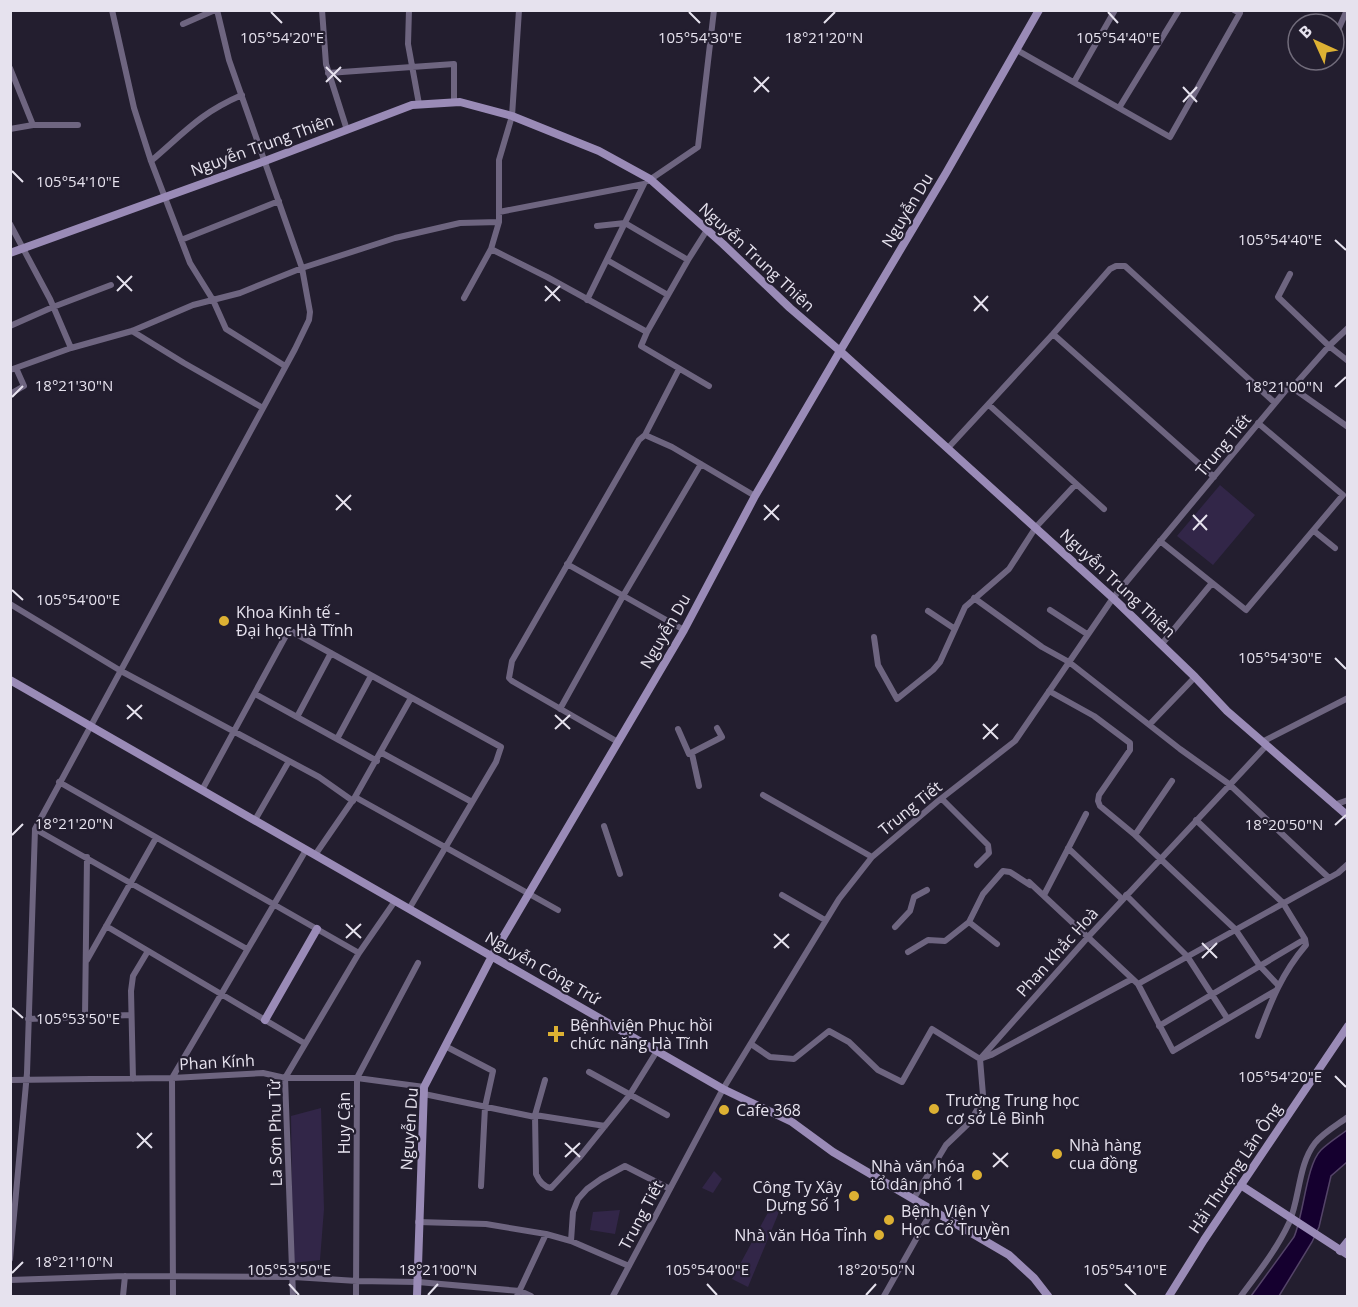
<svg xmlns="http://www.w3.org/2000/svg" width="1358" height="1307" font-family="'Open Sans',sans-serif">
<rect width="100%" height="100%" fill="#231e2f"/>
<!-- green -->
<path fill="#322648" d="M1220,485L1255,515L1213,565L1177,536Z
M321,1108L324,1209L320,1260L293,1263L291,1116Z
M714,1171L722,1179L713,1193L702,1188Z
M772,1205L779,1212L748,1287L732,1279Z
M620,1210L615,1234L590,1230L593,1212Z"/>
<!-- water -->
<path fill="#15002f" stroke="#544468" stroke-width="1.5" d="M1347,1130V1162L1331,1176L1319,1227L1312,1242L1279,1296H1251L1294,1237C1304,1214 1306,1165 1321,1150C1328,1143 1339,1136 1347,1130Z"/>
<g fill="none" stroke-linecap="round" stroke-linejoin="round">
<!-- street -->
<path stroke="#6e6580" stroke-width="6" d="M112,10L134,108L151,161L190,263L213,300L226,329L285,366
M322,10L326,64L347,130
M409,10L408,44L419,104
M183,24L215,10
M1334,39L1347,10
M1017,50L1170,137L1240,13L1234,10
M10,68L33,125
M328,73L454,64V102
M1074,82L1115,10
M1119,108L1179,10
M10,129L33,125H78
M151,161C184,133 200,113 242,95
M648,181L698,147L714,10
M499,212L644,184L587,300
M10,224L50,299L71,348
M597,226L625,223L688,260
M181,240L279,201
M491,249L547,277L647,332L688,260L707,230
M607,260L668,295
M1290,274L1278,297L1329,346L1348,361
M464,298L491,249L499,222
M10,326L53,307L111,285
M132,331L184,363L263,408
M647,332L641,346L709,386
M1053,334L1214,477
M10,370L71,348L132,331L193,305L240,293L302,268L395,238L460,223L499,222V160L512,116L519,10
M1292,388L1329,346L1348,328
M10,394L24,386L16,368
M989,405L1104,509
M645,435L672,447L755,496
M948,448L1053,334L1110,269L1116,266H1125L1275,403
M1314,531L1335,548
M1160,541L1246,610L1343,495L1258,423
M567,564L684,630
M974,598L1042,647L1069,662L1180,749L1229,784L1328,877
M10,604L121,671L319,777L353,801
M1050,610L1087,634
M928,611L955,629
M874,637L878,665L897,699L933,670L940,662L965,607L1009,569L1036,527L1076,484
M1161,645L1212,583
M1049,691L1094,716L1130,743V750L1099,795L1098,801L1100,806L1135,835L1235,929L1260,966L1278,985
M255,694L377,761
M560,709L623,596L701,464
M297,717L331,653
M1150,724L1195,677
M678,729L689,754L722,737L717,728
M337,739L371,676
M618,742L512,681L509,678L512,661L639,440L645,435L679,369
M1262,742L1348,698
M382,753L472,802
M692,754L699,786
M59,782L359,953
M202,790L289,630L501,747L496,762L409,909
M763,795L872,857
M355,797L558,910
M942,799L988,845L989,853L977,865
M1334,805L1348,800
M255,820L289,761
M1196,820L1283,903L1305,939L1306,945C1282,973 1271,1001 1258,1036
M604,826L620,874
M35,829L247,949
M1135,835L1172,781
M1068,848L1122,899
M315,855L355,797L411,698
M1029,882L1138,984L1173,1051L1275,991
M1041,893L1044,895L1086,814
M782,895L825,920
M1126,895L1187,956L1227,1018
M969,922L997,944
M106,926L304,1043
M895,927L910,911L914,897L927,890
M908,952L928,940L945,941L969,922L983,894L1003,871L1010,872L1030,885
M87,960L156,838
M1138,984L1338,873L1348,864
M85,1017L87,857
M28,1019L131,1015
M1159,1026L1305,939
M751,1044L770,1057L794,1059L829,1031L849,1042L878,1070L902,1082L932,1029L980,1059L991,1055L1132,979
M445,1046L493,1071L485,1107L481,1186
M589,1072L667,1115
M133,1079L131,991L133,976L148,951
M10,1080L172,1078L263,1073L285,1078H357L424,1087
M545,1080L535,1115L536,1174C539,1181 543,1187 551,1188L579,1158L629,1096L657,1051
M424,1094L535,1117
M535,1115L605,1126
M914,1198L946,1145L969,1123L980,1105L983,1095L980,1059L1088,937L1266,746
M418,1222L486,1224L546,1234L517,1296
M546,1234L571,1241
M10,1259L27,1073L35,829L295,349L309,320L310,312L302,268L229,60L217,10
M629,1266L571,1241L573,1212L578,1199L587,1189L601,1179L625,1166L670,1189
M10,1280L125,1276L294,1277L357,1281L418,1282L520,1291L531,1296
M123,1296L125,1276
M173,1296L172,1078L306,850
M293,1296L285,1078L359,953L395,901
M356,1296L357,1078L418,963
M613,1296L723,1089L839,899L872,857L938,801L1015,741L1113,598L1286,390L1292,388L1297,391L1348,427
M884,1296L933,1209
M1241,1296C1258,1273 1277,1249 1289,1223C1300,1198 1298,1165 1315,1143C1323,1133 1337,1125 1348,1117"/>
<!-- secondary -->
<path stroke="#9a8bb7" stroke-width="8" d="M10,253L265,161L412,105L460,102L512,116L599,151L650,179L723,244L790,308L840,351L1113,598L1195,677L1227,711L1348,816
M10,680L723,1089L792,1122L833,1152L1009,1255L1034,1278L1048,1296
M265,1020L317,929
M1242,1186L1348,1255
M1340,1251L1348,1241
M417,1296L424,1087L492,956L684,630L755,496L840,351L946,173L1039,10
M1169,1296L1204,1240L1348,1026"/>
</g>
<!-- ticks -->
<path fill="none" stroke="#e6e2ee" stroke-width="2" d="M271,12L282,23M689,12L700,23M1108,12L1118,23M824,23L835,12M326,67L341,82M754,77L769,92M326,82L341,67M1183,87L1197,102M754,92L769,77M1183,102L1197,87M12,171L23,182M1335,240L1346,250M117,276L132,291M545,286L560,301M117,291L132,276M974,296L988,311M545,301L560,286M974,311L988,296M1335,387L1346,377M12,397L23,386M336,495L351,510M764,505L779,520M336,510L351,495M1193,515L1207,530M764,520L779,505M1193,530L1207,515M12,590L23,600M1335,658L1346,669M127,705L142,719M555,715L570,729M127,719L142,705M983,724L998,739M555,729L570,715M983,739L998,724M1335,825L1346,815M12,835L23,824M346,924L361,938M774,934L789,948M346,938L361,924M1202,943L1217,958M774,948L789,934M1202,958L1217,943M12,1008L23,1018M1335,1076L1346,1087M137,1133L152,1148M565,1143L580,1157M137,1148L152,1133M993,1153L1008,1167M565,1157L580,1143M993,1167L1008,1153M12,1273L23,1262M289,1284L299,1295M707,1284L717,1295M1125,1284L1136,1295M428,1295L438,1284M866,1295L876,1284"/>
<!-- markers -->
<g fill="#ddb133" stroke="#231e2f" stroke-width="2">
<circle cx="224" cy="621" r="6"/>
<path d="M553 1025h6v6h6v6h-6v6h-6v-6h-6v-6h6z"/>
<circle cx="934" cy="1109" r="6"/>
<circle cx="724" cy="1110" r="6"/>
<circle cx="1057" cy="1154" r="6"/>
<circle cx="977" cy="1175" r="6"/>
<circle cx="854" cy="1196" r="6"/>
<circle cx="889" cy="1220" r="6"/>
<circle cx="879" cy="1235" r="6"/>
</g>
<g text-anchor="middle" stroke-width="4.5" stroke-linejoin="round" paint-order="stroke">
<!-- street labels -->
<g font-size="16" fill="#e6e2ee" stroke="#231e2f">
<text transform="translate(262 145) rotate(-20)" y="6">Nguyễn Trung Thiên</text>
<text transform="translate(907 210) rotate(-59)" y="6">Nguyễn Du</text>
<text transform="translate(757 257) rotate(43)" y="6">Nguyễn Trung Thiên</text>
<text transform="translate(1223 445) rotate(-50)" y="6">Trung Tiết</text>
<text transform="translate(1118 583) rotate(43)" y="6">Nguyễn Trung Thiên</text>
<text transform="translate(665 631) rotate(-60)" y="6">Nguyễn Du</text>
<text transform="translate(910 808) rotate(-39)" y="6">Trung Tiết</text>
<text transform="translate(1057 952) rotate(-48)" y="6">Phan Khắc Hoà</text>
<text transform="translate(543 968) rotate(30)" y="6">Nguyễn Công Trứ</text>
<text transform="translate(217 1062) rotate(-3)" y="6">Phan Kính</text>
<text transform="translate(344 1123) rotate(-90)" y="6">Huy Cận</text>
<text transform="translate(409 1129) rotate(-86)" y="6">Nguyễn Du</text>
<text transform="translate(275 1133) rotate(-91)" y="6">La Sơn Phu Tử</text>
<text transform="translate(1235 1168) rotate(-56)" y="6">Hải Thượng Lãn Ông</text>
<text transform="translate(641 1215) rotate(-62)" y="6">Trung Tiết</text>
</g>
<!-- poi labels -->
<g font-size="16" fill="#e6e2ee" stroke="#231e2f" text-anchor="start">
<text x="236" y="618">Khoa Kinh tế -<tspan x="236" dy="18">Đại học Hà Tĩnh</tspan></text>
<text x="570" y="1031">Bệnh viện Phục hồi<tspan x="570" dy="18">chức năng Hà Tĩnh</tspan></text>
<text x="946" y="1106">Trường Trung học<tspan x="946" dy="18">cơ sở Lê Bình</tspan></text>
<text x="736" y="1116">Cafe 368</text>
<text x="1069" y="1151">Nhà hàng<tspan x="1069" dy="18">cua đồng</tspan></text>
<text x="965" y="1172" text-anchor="end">Nhà văn hóa<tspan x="965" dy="18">tổ dân phố 1</tspan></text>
<text x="842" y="1193" text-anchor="end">Công Ty Xây<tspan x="842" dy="18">Dựng Số 1</tspan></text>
<text x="901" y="1217">Bệnh Viện Y<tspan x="901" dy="18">Học Cổ Truyền</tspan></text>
<text x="867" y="1241" text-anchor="end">Nhà văn Hóa Tỉnh</text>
</g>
</g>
<g font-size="15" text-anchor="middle" fill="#e6e2ee" stroke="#231e2f" stroke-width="4.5" stroke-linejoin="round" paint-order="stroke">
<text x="282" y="43">105°54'20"E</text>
<text x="700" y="43">105°54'30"E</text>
<text x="824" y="43">18°21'20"N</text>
<text x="1118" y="43">105°54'40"E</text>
<text x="78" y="187">105°54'10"E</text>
<text x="1280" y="245">105°54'40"E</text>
<text x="74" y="391">18°21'30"N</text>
<text x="1284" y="392">18°21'00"N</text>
<text x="78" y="605">105°54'00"E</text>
<text x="1280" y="663">105°54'30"E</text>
<text x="74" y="829">18°21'20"N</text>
<text x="1284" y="830">18°20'50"N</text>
<text x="78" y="1024">105°53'50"E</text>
<text x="1280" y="1082">105°54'20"E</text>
<text x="74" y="1267">18°21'10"N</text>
<text x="438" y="1275">18°21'00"N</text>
<text x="876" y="1275">18°20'50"N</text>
<text x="289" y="1275">105°53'50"E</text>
<text x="707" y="1275">105°54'00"E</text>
<text x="1125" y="1275">105°54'10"E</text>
</g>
<!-- border -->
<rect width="1358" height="1307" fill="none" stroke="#e6e2ee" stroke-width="24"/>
<!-- north arrow -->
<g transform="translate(1316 42) rotate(315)"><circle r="28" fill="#231e2f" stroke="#716c7b" stroke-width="1.5"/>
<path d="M0-4.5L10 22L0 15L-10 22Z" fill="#ddb133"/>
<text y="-9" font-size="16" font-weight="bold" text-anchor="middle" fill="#e6e2ee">B</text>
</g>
</svg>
